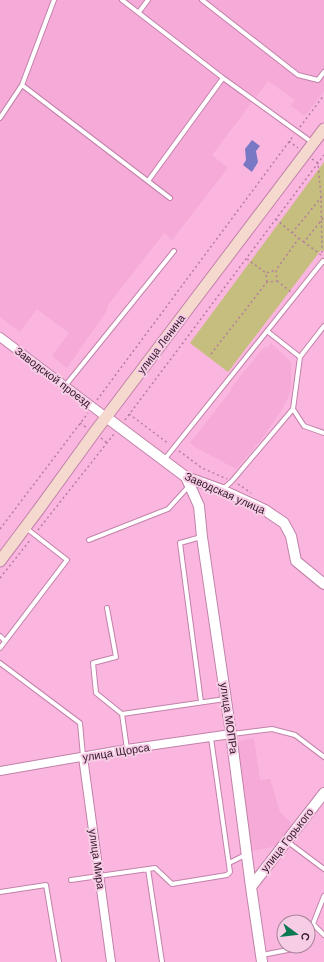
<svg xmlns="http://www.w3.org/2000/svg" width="324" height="962" font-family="Helvetica,sans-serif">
<rect width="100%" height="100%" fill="#fab6df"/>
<!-- built -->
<path fill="#f5aad8" d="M0,0H324V91L305,116L291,106L295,100L268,81L212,155L228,168L172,240L164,233L108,305L106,312L67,368L52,356L69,333L37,309L20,332L0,317Z
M271,343L291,362V388L288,398L281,411L261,440L236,469L195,447L190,443L226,397L232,389L231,388L239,378L264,347L266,349Z
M254,738L260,780L270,779L280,812L294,826L277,846L251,851L237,741Z"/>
<!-- green -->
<path fill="#c6be7e" d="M324,162V251L321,250L228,372L190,343Z"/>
<!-- water -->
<path fill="#7878c5" d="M252,140L260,146L256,151L258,162L252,172L243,165L246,160L245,149Z"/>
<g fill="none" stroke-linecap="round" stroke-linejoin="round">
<!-- service casing -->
<g stroke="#c282aa" stroke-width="6">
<path id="service" d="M122,0L223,78L313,143
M202,0L298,75L318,80L324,72
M139,12L148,0
M22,85L170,198
M0,118L22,85L54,0
M148,181L223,78
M267,331L300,357L324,326
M65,386L174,251
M293,409L304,426L324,433
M164,460L323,261L324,262
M223,489L232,481L293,409L300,357
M89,540L168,509L189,486
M107,608L116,657L93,663L96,693L122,714
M0,636L5,641
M0,648L67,560L26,528
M0,663L80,723L83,756
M201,702L180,543L201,537
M232,734L272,729L295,735L324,757
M127,749L122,714L225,699
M288,842L324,869
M229,863L247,854
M148,869L155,868L172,884L227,875L230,872L211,738
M71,880L148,869L162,962
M0,892L46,885L59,962
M313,924L324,935
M308,930L313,924L324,896
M262,955L293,949L295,946"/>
</g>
<!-- minor casing -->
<g stroke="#c282aa" stroke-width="10">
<path id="minor" d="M0,337L106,417
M83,757L111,962
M0,771L127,749L231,734"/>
</g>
<!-- tertiary casing -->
<g stroke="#c282aa" stroke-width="12">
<path id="tertiary" d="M106,417L186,477L222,490L265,510L284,523L291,536L296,561L324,584
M186,477L199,506L202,537L231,734L251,887L262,962
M251,887L324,793"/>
</g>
<!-- secondary casing -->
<g stroke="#c282aa" stroke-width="13">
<path id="secondary" d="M0,561L39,509L94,433L324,129"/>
</g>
<!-- path -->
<path stroke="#b27d9e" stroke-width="1.5" stroke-dasharray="2 3" stroke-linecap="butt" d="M300,127L324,95
M289,141L298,148
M312,159L318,163L321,197L322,256
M276,219L292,233
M304,242L292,233L324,194
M321,255L304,242L324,217
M247,259L266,273
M277,281L291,292
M267,282L266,273L276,270
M211,354L267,282L277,281L276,270L299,238
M97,400L294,135
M129,414L169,444
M125,420L324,155
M80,423L87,428
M101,438L107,443
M179,451L202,468L227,479
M238,484L251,493
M0,529L88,413
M38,530L114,434
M0,578L31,539"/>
<!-- service -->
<use href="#service" stroke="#fff" stroke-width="4"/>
<!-- minor -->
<use href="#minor" stroke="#fff" stroke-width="8"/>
<!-- tertiary -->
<use href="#tertiary" stroke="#fff" stroke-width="10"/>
<!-- secondary -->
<use href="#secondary" stroke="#f6d9ce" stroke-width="11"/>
</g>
<g text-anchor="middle" stroke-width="4" stroke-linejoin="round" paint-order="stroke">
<!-- street labels -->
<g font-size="11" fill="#301727" stroke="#f7cde6">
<text transform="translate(161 344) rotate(-53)" y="4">улица Ленина</text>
<text transform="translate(53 377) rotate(37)" y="4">Заводской проезд</text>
<text transform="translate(225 493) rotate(24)" y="4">Заводская улица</text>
<text transform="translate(229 718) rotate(82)" y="4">улица МОПРа</text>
<text transform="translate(116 752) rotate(-9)" y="4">улица Щорса</text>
<text transform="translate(287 840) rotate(-52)" y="4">улица Горького</text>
<text transform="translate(97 859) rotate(82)" y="4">улица Мира</text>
</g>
</g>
<!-- north arrow -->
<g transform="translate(296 934) rotate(105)"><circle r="19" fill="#f7cde6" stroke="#a7849a"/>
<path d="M0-3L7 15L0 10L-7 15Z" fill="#0d7953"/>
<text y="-6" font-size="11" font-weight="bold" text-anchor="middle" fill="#301727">С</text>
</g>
</svg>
